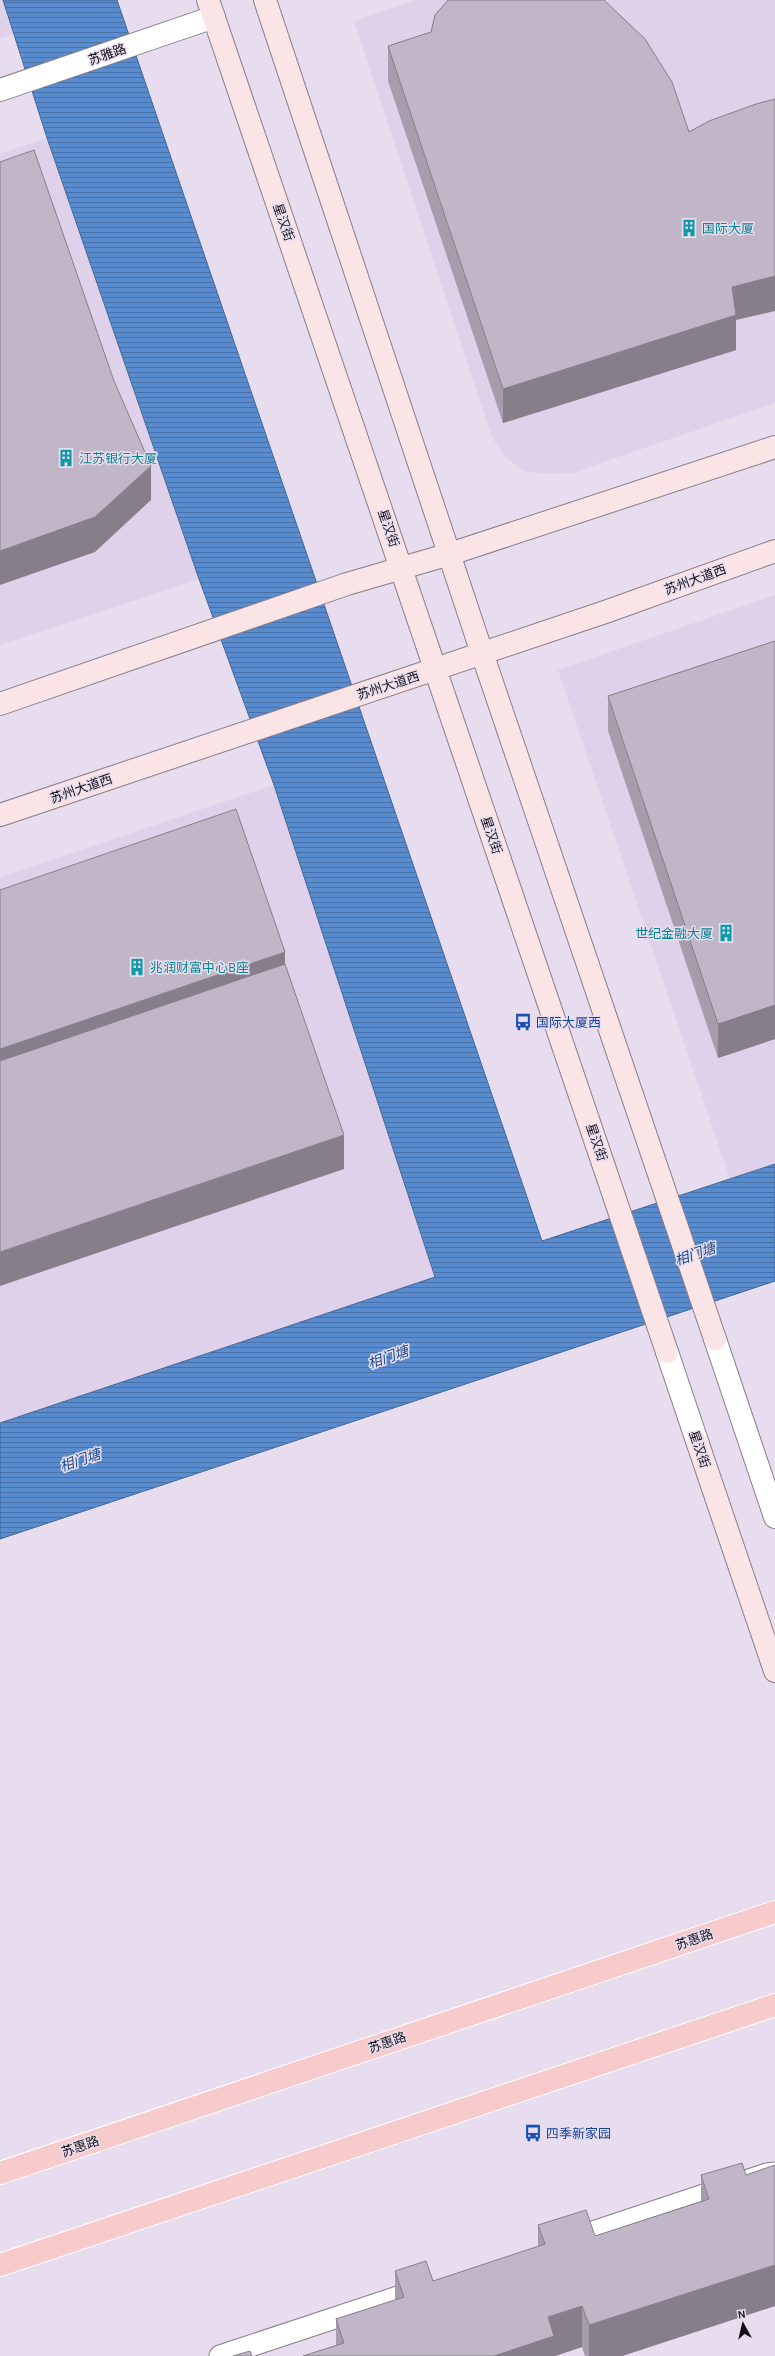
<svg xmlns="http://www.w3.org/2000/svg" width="775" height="2356" font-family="Karla,'Noto Sans SC',sans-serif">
<defs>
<pattern id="water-rules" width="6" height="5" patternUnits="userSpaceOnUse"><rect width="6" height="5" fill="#588ccf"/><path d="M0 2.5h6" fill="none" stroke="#4871a7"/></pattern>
</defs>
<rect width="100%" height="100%" fill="#e8ddef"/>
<!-- built -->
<path fill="#dfd1e9" d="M0,0H3L14,34L0,38Z
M416,0H775V403L572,473L550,474L524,471L504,456L492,437L354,21Z
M46,138L199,579L0,645V154Z
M775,595V1164L730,1179L558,670Z
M274,785L435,1277L0,1423V877Z"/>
<!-- water -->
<path fill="url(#water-rules)" stroke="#446798" d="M3,0H117L542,1241L775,1164V1281L0,1539V1423L435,1277L274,785L199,579L47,138Z"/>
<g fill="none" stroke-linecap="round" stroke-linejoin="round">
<!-- service casing -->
<g stroke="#867d8c" stroke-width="23">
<path id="service" d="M566,2241L767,2174L775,2173
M220,2356L422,2289"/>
</g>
<!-- tertiary casing -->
<g stroke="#867d8c" stroke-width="24">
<path id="tertiary" d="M0,90L214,17
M715,1339L775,1517
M667,1352L698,1444"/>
</g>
<!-- secondary casing -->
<g stroke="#867d8c" stroke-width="24">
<path id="secondary" d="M208,0L667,1352
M265,0L482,653L715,1339
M0,704L347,584L450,554L775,447
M0,815L608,611L775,551
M698,1444L775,1671"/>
</g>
<!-- primary casing -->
<g stroke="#fff" stroke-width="24">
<path id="primary" d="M0,2173L775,1912
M0,2265L775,2005"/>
</g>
<!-- service -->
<use href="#service" stroke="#fff" stroke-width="21"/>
<!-- tertiary -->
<use href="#tertiary" stroke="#fff" stroke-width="22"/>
<!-- secondary -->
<use href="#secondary" stroke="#fbe4e5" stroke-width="22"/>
<!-- primary -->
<use href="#primary" stroke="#f7cacb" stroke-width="22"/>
</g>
<!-- wall -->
<path fill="#a59dab" d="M388,46L736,320V350L503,423L388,81Z
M775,641V1039L718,1058L608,731V696Z
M775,2165V2306L622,2356H585L582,2347L555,2356H303L336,2345V2319L395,2300V2271L433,2281L538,2247V2225L595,2236L701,2201V2175H746Z"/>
<!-- shaded-wall -->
<path fill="#867f8b" d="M775,276V311L736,320V350L503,423V389L732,287Z
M151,466V500L95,552L0,585V551Z
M285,952V998L0,1095V1049Z
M775,1005V1039L718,1058V1024Z
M344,1135V1169L0,1286V1252Z
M775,2265V2306L622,2356H589V2325Z
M582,2306V2347L555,2356H494L548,2317Z"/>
<!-- building -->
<path fill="#c0b6c7" stroke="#867f8b" d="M448,0H604L645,39L672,82L689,132L709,121L756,104L775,99V276L732,287L736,315L503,389L388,46L431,32L435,15Z
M34,150L114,381L151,466L95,517L0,551V162Z
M775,641V1005L718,1024L608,696Z
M236,809L285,952L0,1049V890Z
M285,964L344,1135L0,1252V1061Z
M742,2163L746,2175L775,2165V2265L589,2325L582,2306L548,2317L554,2336L494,2356H303L344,2343L336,2319L404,2297L395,2271L426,2261L433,2281L545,2244L538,2225L586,2210L595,2236L709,2199L701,2175Z
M250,2351L252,2356H233Z"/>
<!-- icons -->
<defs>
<g id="building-bare" transform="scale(1.38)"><path d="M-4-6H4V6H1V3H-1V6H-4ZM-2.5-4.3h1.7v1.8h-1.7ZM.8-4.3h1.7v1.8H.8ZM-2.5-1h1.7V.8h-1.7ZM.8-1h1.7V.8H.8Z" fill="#0f9aa8" stroke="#e8ddef" stroke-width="2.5" paint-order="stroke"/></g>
<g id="bus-bare" transform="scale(1.38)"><path d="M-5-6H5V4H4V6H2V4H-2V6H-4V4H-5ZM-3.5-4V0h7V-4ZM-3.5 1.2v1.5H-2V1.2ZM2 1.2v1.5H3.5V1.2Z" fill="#1a4fb4" stroke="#e8ddef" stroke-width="2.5" paint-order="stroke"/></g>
</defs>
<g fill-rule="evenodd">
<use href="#building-bare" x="689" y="228"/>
<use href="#building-bare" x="66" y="458"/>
<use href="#building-bare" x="726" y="933"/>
<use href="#building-bare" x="137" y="967"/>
<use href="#bus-bare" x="523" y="1022"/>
<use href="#bus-bare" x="533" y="2133"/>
</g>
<g text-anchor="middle" stroke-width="3" stroke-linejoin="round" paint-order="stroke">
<!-- street labels -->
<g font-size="13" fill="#141016" stroke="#e8ddef">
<text transform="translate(107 54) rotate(-19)" y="5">苏雅路</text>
<text transform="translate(284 222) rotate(71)" y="5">星汉街</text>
<text transform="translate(389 528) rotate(71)" y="5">星汉街</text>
<text transform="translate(695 579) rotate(-20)" y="5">苏州大道西</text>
<text transform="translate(388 685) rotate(-18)" y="5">苏州大道西</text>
<text transform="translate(81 788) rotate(-19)" y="5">苏州大道西</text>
<text transform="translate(492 835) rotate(71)" y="5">星汉街</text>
<text transform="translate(597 1142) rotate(71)" y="5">星汉街</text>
<text transform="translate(700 1449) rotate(71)" y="5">星汉街</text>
<text transform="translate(694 1939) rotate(-19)" y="5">苏惠路</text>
<text transform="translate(387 2042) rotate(-19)" y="5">苏惠路</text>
<text transform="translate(80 2146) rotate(-19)" y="5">苏惠路</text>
</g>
<!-- culture labels -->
<g font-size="13" fill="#0d838f" stroke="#e8ddef" text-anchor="start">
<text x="702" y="233">国际大厦</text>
<text x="79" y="463">江苏银行大厦</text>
<text x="713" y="938" text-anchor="end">世纪金融大厦</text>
<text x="150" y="972">兆润财富中心B座</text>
</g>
<!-- transit labels -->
<g font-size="13" fill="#164399" stroke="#e8ddef" text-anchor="start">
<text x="536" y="1027">国际大厦西</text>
<text x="546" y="2138">四季新家园</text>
</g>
<!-- water labels -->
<g font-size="14" font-style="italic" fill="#184b89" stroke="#e8ddef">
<text transform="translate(695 1254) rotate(-19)" y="5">相门塘</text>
<text transform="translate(388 1357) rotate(-19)" y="5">相门塘</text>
<text transform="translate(80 1460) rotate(-19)" y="5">相门塘</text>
</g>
</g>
<!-- north arrow -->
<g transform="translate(743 2324) rotate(352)" stroke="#e8ddef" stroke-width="3" paint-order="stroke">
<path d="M0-3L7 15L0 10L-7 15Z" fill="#141016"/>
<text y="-6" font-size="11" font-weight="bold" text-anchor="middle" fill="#141016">N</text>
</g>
</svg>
